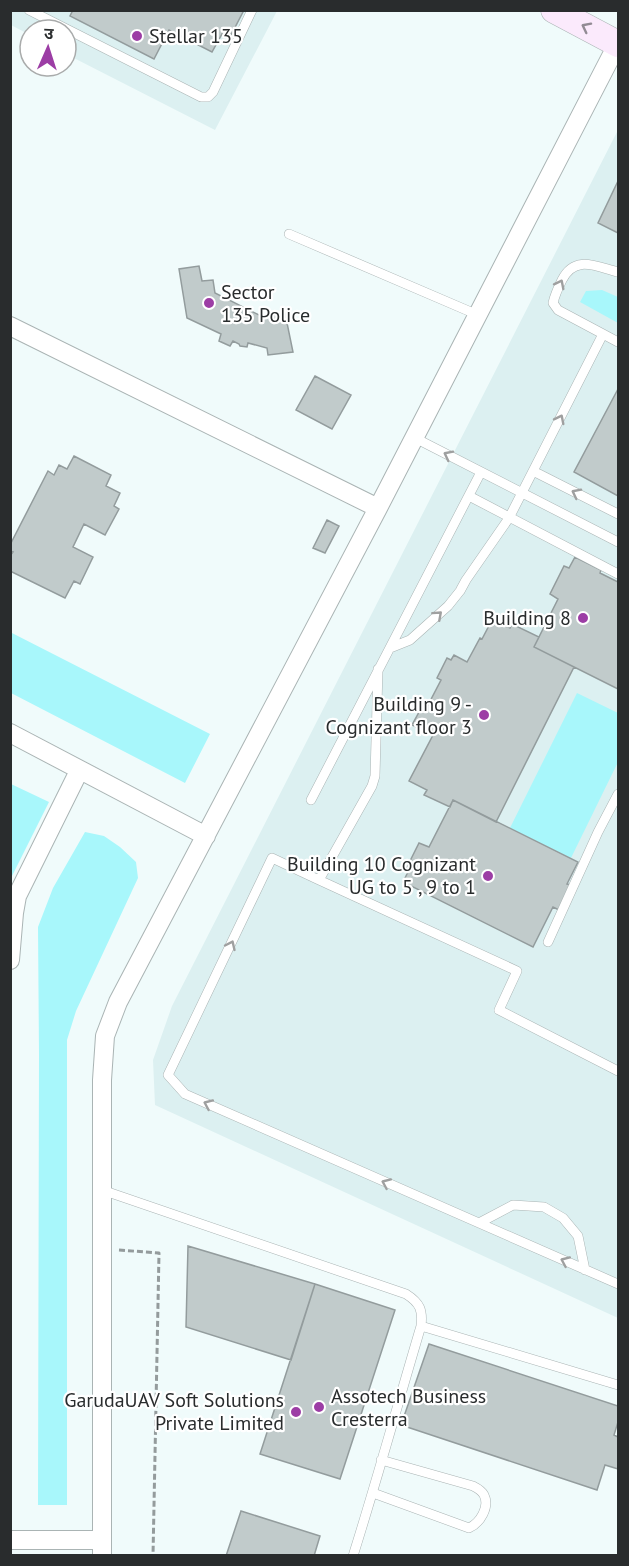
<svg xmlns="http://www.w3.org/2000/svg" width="629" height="1566" font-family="'PT Sans','Noto Sans Devanagari',sans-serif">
<rect width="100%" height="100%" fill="#f0fbfb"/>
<!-- built -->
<path fill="#dcf0f1" d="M10,11H277L215,130L66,54V30H30V35L11,25Z
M618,130V1318L155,1105L153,1060L172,1006Z"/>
<!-- green -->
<path fill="#a8f7fb" d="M602,290L618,297V323L580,302L586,291Z
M10,632L210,734L185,783L11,693Z
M577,693L618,713V762L571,858L510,828Z
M11,784L49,802L11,878Z
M85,832L104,836L120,847L136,862L138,878L76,1011L67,1040V1505H38L39,1054L38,927L53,888Z"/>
<!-- building -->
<path fill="#c1cbcb" stroke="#939c9d" stroke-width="1.5" d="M73,10H244L230,37L222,34L212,52L169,30L154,59L70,16Z
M618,181V233L598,223Z
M199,266L202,281L213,280L215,293L263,317L285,313L293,352L268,355L267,348L248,343L247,347L240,346L239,344L233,341L230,346L219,341L221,334L187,318L179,269Z
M315,376L351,395L332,429L296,410Z
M618,389V496L574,472Z
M74,456L111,475L106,486L120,493L114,506L119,509L105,535L84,524L73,547L93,557L80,584L74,581L65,598L10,571V556L13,552L10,551V545L48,471L54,475L59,465L67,469Z
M327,520L339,526L325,553L313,548Z
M575,557L601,570L600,573L618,582V689L534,647L558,599L550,594L564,566L569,568Z
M492,620L510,628L512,624L539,637L534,647L574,667L496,822L453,800L450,807L424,795L427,790L409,781L433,735L412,725L424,703L428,705L441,680L437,678L447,658L451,660L454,655L467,662L480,638L482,639Z
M453,800L578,862L567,884L571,885L559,910L553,907L533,947L403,882L409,870L406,869L419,843L429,847Z
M188,1246L315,1284L291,1360L186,1327Z
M315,1284L395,1310L340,1479L260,1454Z
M429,1344L618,1406V1422L614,1435L618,1437V1469L605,1465L597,1490L401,1425Z
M241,1511L320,1536L314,1556H226Z"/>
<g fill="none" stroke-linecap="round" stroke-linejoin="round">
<!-- lane casing -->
<g stroke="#aab4b4" stroke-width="10">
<path id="lane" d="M29,10L201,97H208L213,92L252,10
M289,234L478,315
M618,272C597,267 575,254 562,280C558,288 555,294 553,303L558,310L618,342
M415,438L618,542
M533,471L618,514
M469,496L618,574
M390,648L410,640L448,606L460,591L466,580L509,518L603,334
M378,669L375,776L372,786L319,880L272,858L168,1075L185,1094L618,1284
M311,800L481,472
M319,880L517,971L499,1010L618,1071
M548,942L598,832L618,794
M102,1190L406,1294C420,1303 423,1310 421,1326C398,1403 377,1480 353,1556
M479,1223L513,1205L544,1207L563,1218L578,1236L585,1270
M421,1326L618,1385
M373,1493L469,1528C480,1523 490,1507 484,1495C482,1491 477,1488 473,1486L381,1460"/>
</g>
<!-- street casing -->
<g stroke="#aab4b4" stroke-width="20">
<path id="street" d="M10,326L378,508
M10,733L206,836
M10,960L14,913L17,896L79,771
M10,1540H102
M102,1556V1080L105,1036L118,1002L378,508L618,43"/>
</g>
<!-- secondary casing -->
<g stroke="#aab4b4" stroke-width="27">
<path id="secondary" d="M554,10L618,44"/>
</g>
<!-- path -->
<path stroke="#949b9c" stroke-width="3" stroke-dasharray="6 3" stroke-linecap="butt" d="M119,1250L159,1253L153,1556"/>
<!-- lane -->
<use href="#lane" stroke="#fff" stroke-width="9"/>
<!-- street -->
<use href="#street" stroke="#fff" stroke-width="18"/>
<!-- secondary -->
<use href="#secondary" stroke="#fbeafc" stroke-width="26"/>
</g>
<!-- one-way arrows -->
<defs><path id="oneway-chevron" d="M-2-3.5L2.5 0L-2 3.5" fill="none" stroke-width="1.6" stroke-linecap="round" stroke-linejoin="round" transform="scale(1.5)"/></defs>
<use stroke="#928b94" href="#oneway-chevron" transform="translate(586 27) rotate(-153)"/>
<g stroke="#9fa0a0">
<use href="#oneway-chevron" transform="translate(560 284) rotate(-63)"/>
<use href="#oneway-chevron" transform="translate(560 419) rotate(-63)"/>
<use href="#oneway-chevron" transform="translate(448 455) rotate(-153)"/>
<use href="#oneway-chevron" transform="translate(576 493) rotate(-153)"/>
<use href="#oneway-chevron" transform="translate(438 615) rotate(-42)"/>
<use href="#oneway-chevron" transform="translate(231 945) rotate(-65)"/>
<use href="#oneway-chevron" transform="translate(208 1104) rotate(-156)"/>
<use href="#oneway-chevron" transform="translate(386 1183) rotate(-156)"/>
<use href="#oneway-chevron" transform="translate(565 1261) rotate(-156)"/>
</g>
<!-- markers -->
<g fill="#9c3da5" stroke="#fff" stroke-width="2">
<circle cx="137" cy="36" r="6"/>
<circle cx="209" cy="303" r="6"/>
<circle cx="583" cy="618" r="6"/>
<circle cx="484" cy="715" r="6"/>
<circle cx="488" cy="876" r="6"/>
<circle cx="319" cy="1407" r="6"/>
<circle cx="296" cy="1412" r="6"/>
</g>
<g text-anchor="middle" stroke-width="4.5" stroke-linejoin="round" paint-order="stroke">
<!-- poi labels -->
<g font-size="20" fill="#292c2d" stroke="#fff" text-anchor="end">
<text x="149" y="43" text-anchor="start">Stellar 135</text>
<text x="221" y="299" text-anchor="start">Sector<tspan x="221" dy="23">135 Police</tspan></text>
<text x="571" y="625">Building 8</text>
<text x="472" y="711">Building 9 -<tspan x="472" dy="23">Cognizant floor 3</tspan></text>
<text x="476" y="871">Building 10 Cognizant<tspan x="476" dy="23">UG to 5 , 9 to 1</tspan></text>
<text x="331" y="1403" text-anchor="start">Assotech Business<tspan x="331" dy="23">Cresterra</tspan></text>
<text x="284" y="1407">GarudaUAV Soft Solutions<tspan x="284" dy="23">Private Limited</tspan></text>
</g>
</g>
<!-- border -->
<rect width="629" height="1566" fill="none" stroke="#292c2d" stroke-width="24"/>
<!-- north arrow -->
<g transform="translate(48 48) rotate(3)"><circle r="28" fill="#ffffff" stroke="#a9abab" stroke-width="1.5"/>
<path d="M0-4.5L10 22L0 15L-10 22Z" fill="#9c3da5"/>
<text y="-9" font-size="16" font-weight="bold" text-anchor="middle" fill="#292c2d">उ</text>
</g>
</svg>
